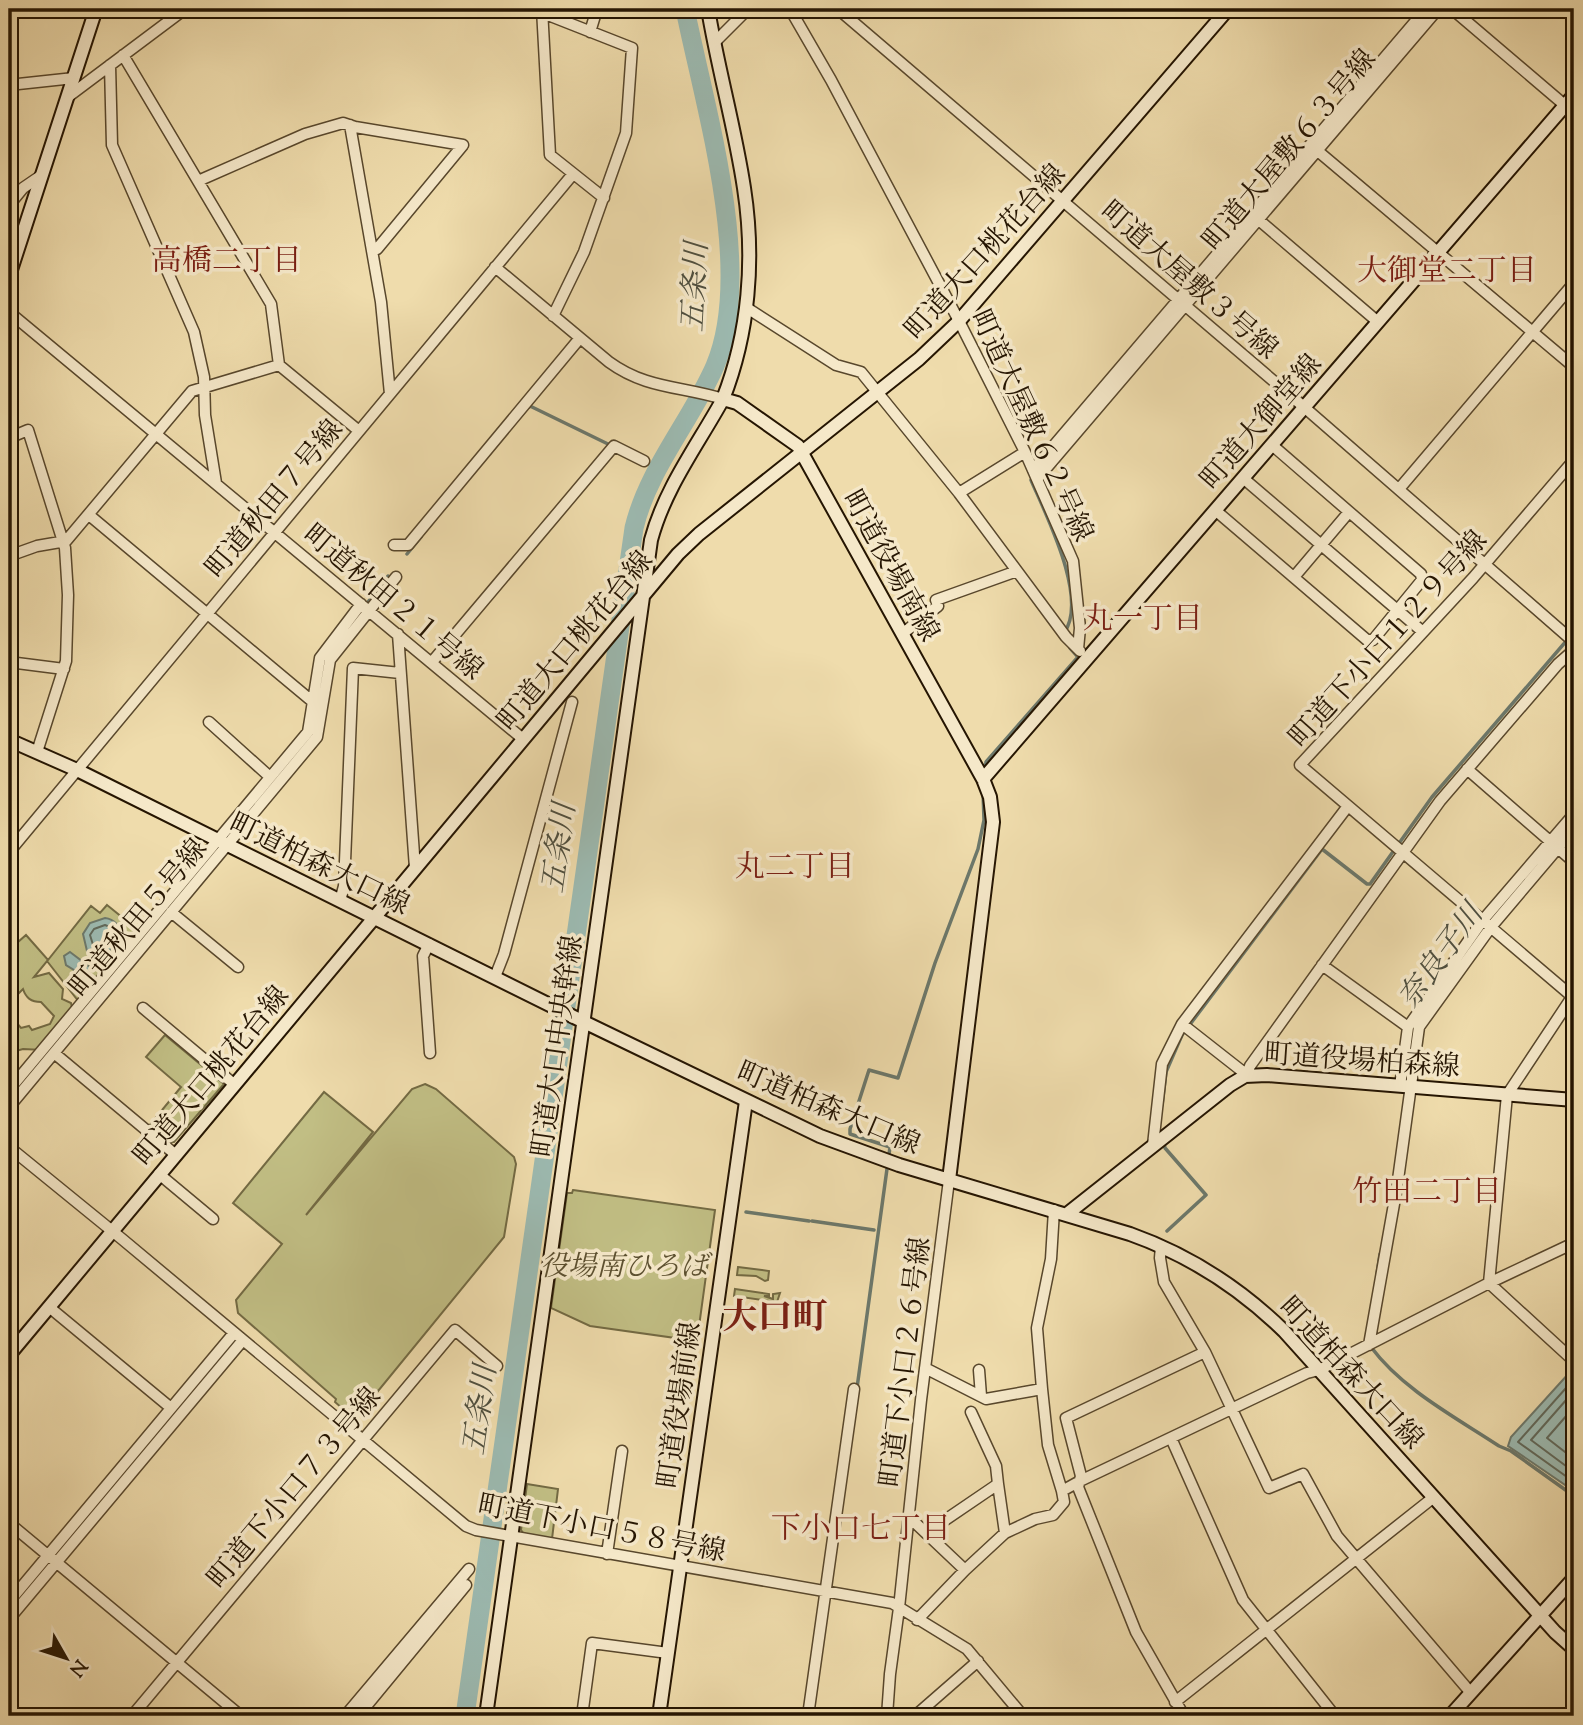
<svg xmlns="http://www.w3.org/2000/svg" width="1583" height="1725" font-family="'Sorts Mill Goudy','Noto Serif JP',serif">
<rect width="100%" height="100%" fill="#efdcac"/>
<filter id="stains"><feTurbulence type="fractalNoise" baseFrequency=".00286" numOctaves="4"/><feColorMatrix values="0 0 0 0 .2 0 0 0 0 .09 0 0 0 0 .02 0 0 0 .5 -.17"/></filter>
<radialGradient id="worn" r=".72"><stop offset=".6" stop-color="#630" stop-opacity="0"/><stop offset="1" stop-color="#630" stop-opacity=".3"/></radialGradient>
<!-- green -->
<path fill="#c1be84" stroke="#736a43" stroke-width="2" d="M107,905L139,931L79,1002L47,961L34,977L49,973L63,989L62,999L71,1003L73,1012L43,1050L23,1049L9,1053V1022H16L21,1028L29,1026L32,1030L50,1024L54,1016L41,1002C31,1002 26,998 23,989L17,995L9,987V950L26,935L48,960L91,906L100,913Z
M165,1035L224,1084L174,1142H167L148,1127L181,1087L146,1057Z
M425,1084L436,1089L514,1157L516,1164L504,1237L365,1407L343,1409L335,1402L336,1399L238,1313L236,1300L282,1244L233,1203L324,1092L373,1132L306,1215L412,1089Z
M573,1190L715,1210L697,1341L590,1326L551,1308L567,1193H572Z
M738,1267L769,1271L768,1280L765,1281L756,1276L737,1275Z
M735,1289L769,1294V1296H764L773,1299V1294L780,1293L777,1302L734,1296Z
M527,1484L558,1489L552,1539L524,1534L521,1530Z"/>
<!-- water -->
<path fill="#9cbab1" stroke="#6c786b" stroke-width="2" d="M105,918C114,919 121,926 121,936L106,955L92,956L87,951L83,934L90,923Z
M70,952L91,968L89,975L79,973L66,965L64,956Z
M1574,1371V1491L1508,1446L1511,1437L1570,1372Z"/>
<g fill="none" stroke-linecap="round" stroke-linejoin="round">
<!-- shore -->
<path stroke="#60685a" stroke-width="2" d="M105,925L110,927L113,934L102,948H94L90,935L94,929Z
M1574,1379L1518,1442L1574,1482
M1574,1391L1531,1440L1574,1472
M1574,1407L1547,1438L1574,1459"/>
<!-- stream -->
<path stroke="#6c786b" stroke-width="3.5" d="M529,407L530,406L610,445
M1034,477L1031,480C1046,515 1089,599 1064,633
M407,554L421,537
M368,602L388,576
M985,771L986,762L1078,657L1070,648
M1468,951L1491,918L1537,865
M1406,1084L1413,1029L1417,1024
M1162,1105L1166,1072L1182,1035L1322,849L1367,884H1370L1432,797L1574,632
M1164,1143L1165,1148L1206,1195L1167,1231
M746,1212L809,1221
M812,1221L874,1230
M1377,1274L1380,1254
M1371,1347C1402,1389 1455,1417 1499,1446L1511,1451L1574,1496
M857,1388L890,1147L850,1134V1129L869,1070L898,1078L935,963L978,849L984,820L983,792
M351,1716L359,1707"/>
<!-- river -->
<path stroke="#9cbab1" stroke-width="19" d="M465,1716L634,528C648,469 691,421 715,366C755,271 705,108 685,9"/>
<!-- street casing -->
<g stroke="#58472c" stroke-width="13">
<path id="street" d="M542,9L550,155L604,198
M790,9L831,80L959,321L1025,452L1073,561L1080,628L1078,649
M838,9L1304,407L1574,642
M1452,9L1574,113
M543,13L632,48L626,133L584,252L553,316
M590,32L597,9
M714,43L748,9
M123,55L271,304L279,365L359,431
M110,65L112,145L194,332L204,377L205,415L216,483
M9,85L74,78
M69,96L185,9
M350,125L381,302L390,394
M1313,147L1574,367
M198,181L305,134L343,123L355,127L463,145
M9,205L23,188L42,175
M1253,215L1378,322
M372,250L377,249L463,145
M495,267L609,362C646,389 681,386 723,399
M747,308L836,365L861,372L959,493L1066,637L1080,651
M9,312L523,739
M9,438L28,430L65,548L68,595L66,661L37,752
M1574,460L1473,578L1300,765L1574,998
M1033,470L1426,9
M1243,478L1423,632
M1037,479L1438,9
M1399,489L1574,283
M959,493L1025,452
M1215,510L1367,640H1373L1422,580L1421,574L1272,445
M89,515L313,702
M394,545H408L580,338
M9,556L37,546L66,541L192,391L279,365
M1294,577L1349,512
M398,634L415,868
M902,634L938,606L936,600L1017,571
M9,662L64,669
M432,662L614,446L644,461
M209,722L270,777
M1467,769L1574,862
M9,852L573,174
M340,901L344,886L353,668L400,673
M171,912L238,967
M429,944L423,956L430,1053
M1322,965L1408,1027
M495,977L504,954L572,702
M1574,994L1507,1095L1489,1283L1574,1361
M143,1008L235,1085
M1182,1024L1247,1075L1250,1066L1440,801L1558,664L1574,650
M54,1053L176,1155
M1400,1086L1408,1027L1483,920L1574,814
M9,1090L308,732L320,658L361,604
M9,1107L317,737L330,660L396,577
M1153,1145L1162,1064L1182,1024L1348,806
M9,1147L122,1239L466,1526L476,1530L892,1603L967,1649L1023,1716
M159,1174L213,1219
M1161,1246L1160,1258L1164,1282L1205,1352L1269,1488L1303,1474L1337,1536L1471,1693
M49,1307L171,1408
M1369,1345L1397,1187L1419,1027L1491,927L1574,829
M925,1368L986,1399L1042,1389L1037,1328L1051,1259L1054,1210
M979,1370L981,1396
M1042,1389L1048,1445L1062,1491
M1171,1438L1243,1600L1335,1716
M998,1484L1005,1533
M909,1517L965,1570L1005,1533L1035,1519L1053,1515L1064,1502L1062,1491L1080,1481L1307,1373L1319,1370L1489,1283L1574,1243
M9,1523L241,1716
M926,1533L998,1484L996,1466L971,1412
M607,1554L622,1451
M9,1602L234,1333
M9,1619L243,1340
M917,1620L965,1570
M1175,1702L1434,1497
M132,1716L455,1330L497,1366
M345,1716L469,1569
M358,1716L466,1585
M582,1716L592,1643L668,1653
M808,1716L854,1389
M887,1716L890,1674L899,1608L921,1400L949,1180
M915,1716L978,1661
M1184,1716L1136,1632L1078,1487L1081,1476L1066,1418L1205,1352"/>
</g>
<!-- secondary casing -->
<g stroke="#251502" stroke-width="16">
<path id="secondary" d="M708,9C718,69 735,128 744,188C755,259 749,333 723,399L737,403L798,446L983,779L990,797L993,822L949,1180
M9,276L96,9
M9,740L77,770L584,1022L820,1136L899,1165L1130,1234C1189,1255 1240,1288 1284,1331L1555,1632L1574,1649
M983,779L1574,95
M1067,1214L1230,1085L1245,1076L1267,1075L1574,1100
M9,1355L678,554L699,534L919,359L959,321L1228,9
M486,1716L651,540C665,488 697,446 723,399
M659,1716L746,1101
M1450,1716L1574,1578"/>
</g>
<!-- street -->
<use href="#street" stroke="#f5e8c9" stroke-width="10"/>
<!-- secondary -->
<use href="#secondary" stroke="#f5e8c9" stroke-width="12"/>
</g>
<g text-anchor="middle" stroke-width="7" stroke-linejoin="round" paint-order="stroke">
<!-- street labels -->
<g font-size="28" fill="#251502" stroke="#f5e8c9">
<text transform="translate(1288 149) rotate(-50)" y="10">町道大屋敷６３号線</text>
<text transform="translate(984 251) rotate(-48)" y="10">町道大口桃花台線</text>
<text transform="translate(1190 279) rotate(41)" y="10">町道大屋敷３号線</text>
<text transform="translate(1260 421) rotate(-49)" y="10">町道大御堂線</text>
<text transform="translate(1033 425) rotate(65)" y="10">町道大屋敷６２号線</text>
<text transform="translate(273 498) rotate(-50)" y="10">町道秋田７号線</text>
<text transform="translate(892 565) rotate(61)" y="10">町道役場南線</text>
<text transform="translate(394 601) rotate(40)" y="10">町道秋田２１号線</text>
<text transform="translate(1387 638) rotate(-48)" y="10">町道下小口１２９号線</text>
<text transform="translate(574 640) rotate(-50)" y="10">町道大口桃花台線</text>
<text transform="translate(320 863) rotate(26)" y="10">町道柏森大口線</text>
<text transform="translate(137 917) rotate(-50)" y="10">町道秋田５号線</text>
<text transform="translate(556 1046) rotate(-82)" y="10">町道大口中央幹線</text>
<text transform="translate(1362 1059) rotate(4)" y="10">町道役場柏森線</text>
<text transform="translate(210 1075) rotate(-50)" y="10">町道大口桃花台線</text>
<text transform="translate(829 1107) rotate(23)" y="10">町道柏森大口線</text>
<text transform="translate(904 1362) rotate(-83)" y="10">町道下小口２６号線</text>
<text transform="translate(1352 1372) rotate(47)" y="10">町道柏森大口線</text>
<text transform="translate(678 1405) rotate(-82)" y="10">町道役場前線</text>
<text transform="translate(293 1487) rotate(-50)" y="10">町道下小口７３号線</text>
<text transform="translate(602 1527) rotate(11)" y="10">町道下小口５８号線</text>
</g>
<!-- park labels -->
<g font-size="28" font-style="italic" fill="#5c5030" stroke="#f5e8c9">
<text x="624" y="1275">役場南ひろば</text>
</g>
<!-- neighbourhood labels -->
<g font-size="30" fill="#7a1f14" stroke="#f5e8c9">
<text x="227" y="270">高橋二丁目</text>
<text x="1447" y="280">大御堂二丁目</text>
<text x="1143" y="628">丸一丁目</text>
<text x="795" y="876">丸二丁目</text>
<text x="1427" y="1201">竹田二丁目</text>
<text x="861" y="1538">下小口七丁目</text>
</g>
<!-- water labels -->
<g font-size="30" font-style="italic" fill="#4f4f3f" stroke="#f5e8c9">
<text transform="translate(694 287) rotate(-87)" y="10">五条川</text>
<text transform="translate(558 848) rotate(-82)" y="10">五条川</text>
<text transform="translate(1440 956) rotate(-54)" y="10">奈良子川</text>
<text transform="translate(479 1410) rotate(-82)" y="10">五条川</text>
</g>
<!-- district labels -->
<g font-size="35" font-weight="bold" fill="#7a1f14" stroke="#f5e8c9">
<text x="775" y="1328">大口町</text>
</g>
</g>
<!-- margin -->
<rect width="1583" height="1725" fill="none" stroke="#efdcac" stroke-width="35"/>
<rect x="10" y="10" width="1562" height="1704" fill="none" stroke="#251502" stroke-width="3.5"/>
<rect x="18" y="18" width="1548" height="1690" fill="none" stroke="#251502" stroke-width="2"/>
<!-- north arrow -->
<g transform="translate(66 1658) rotate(129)" stroke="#f5e8c9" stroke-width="5" paint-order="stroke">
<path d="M0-5L12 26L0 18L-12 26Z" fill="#251502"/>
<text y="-10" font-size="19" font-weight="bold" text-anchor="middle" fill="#251502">N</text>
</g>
<rect width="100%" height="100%" filter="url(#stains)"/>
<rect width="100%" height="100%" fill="url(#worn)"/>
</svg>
